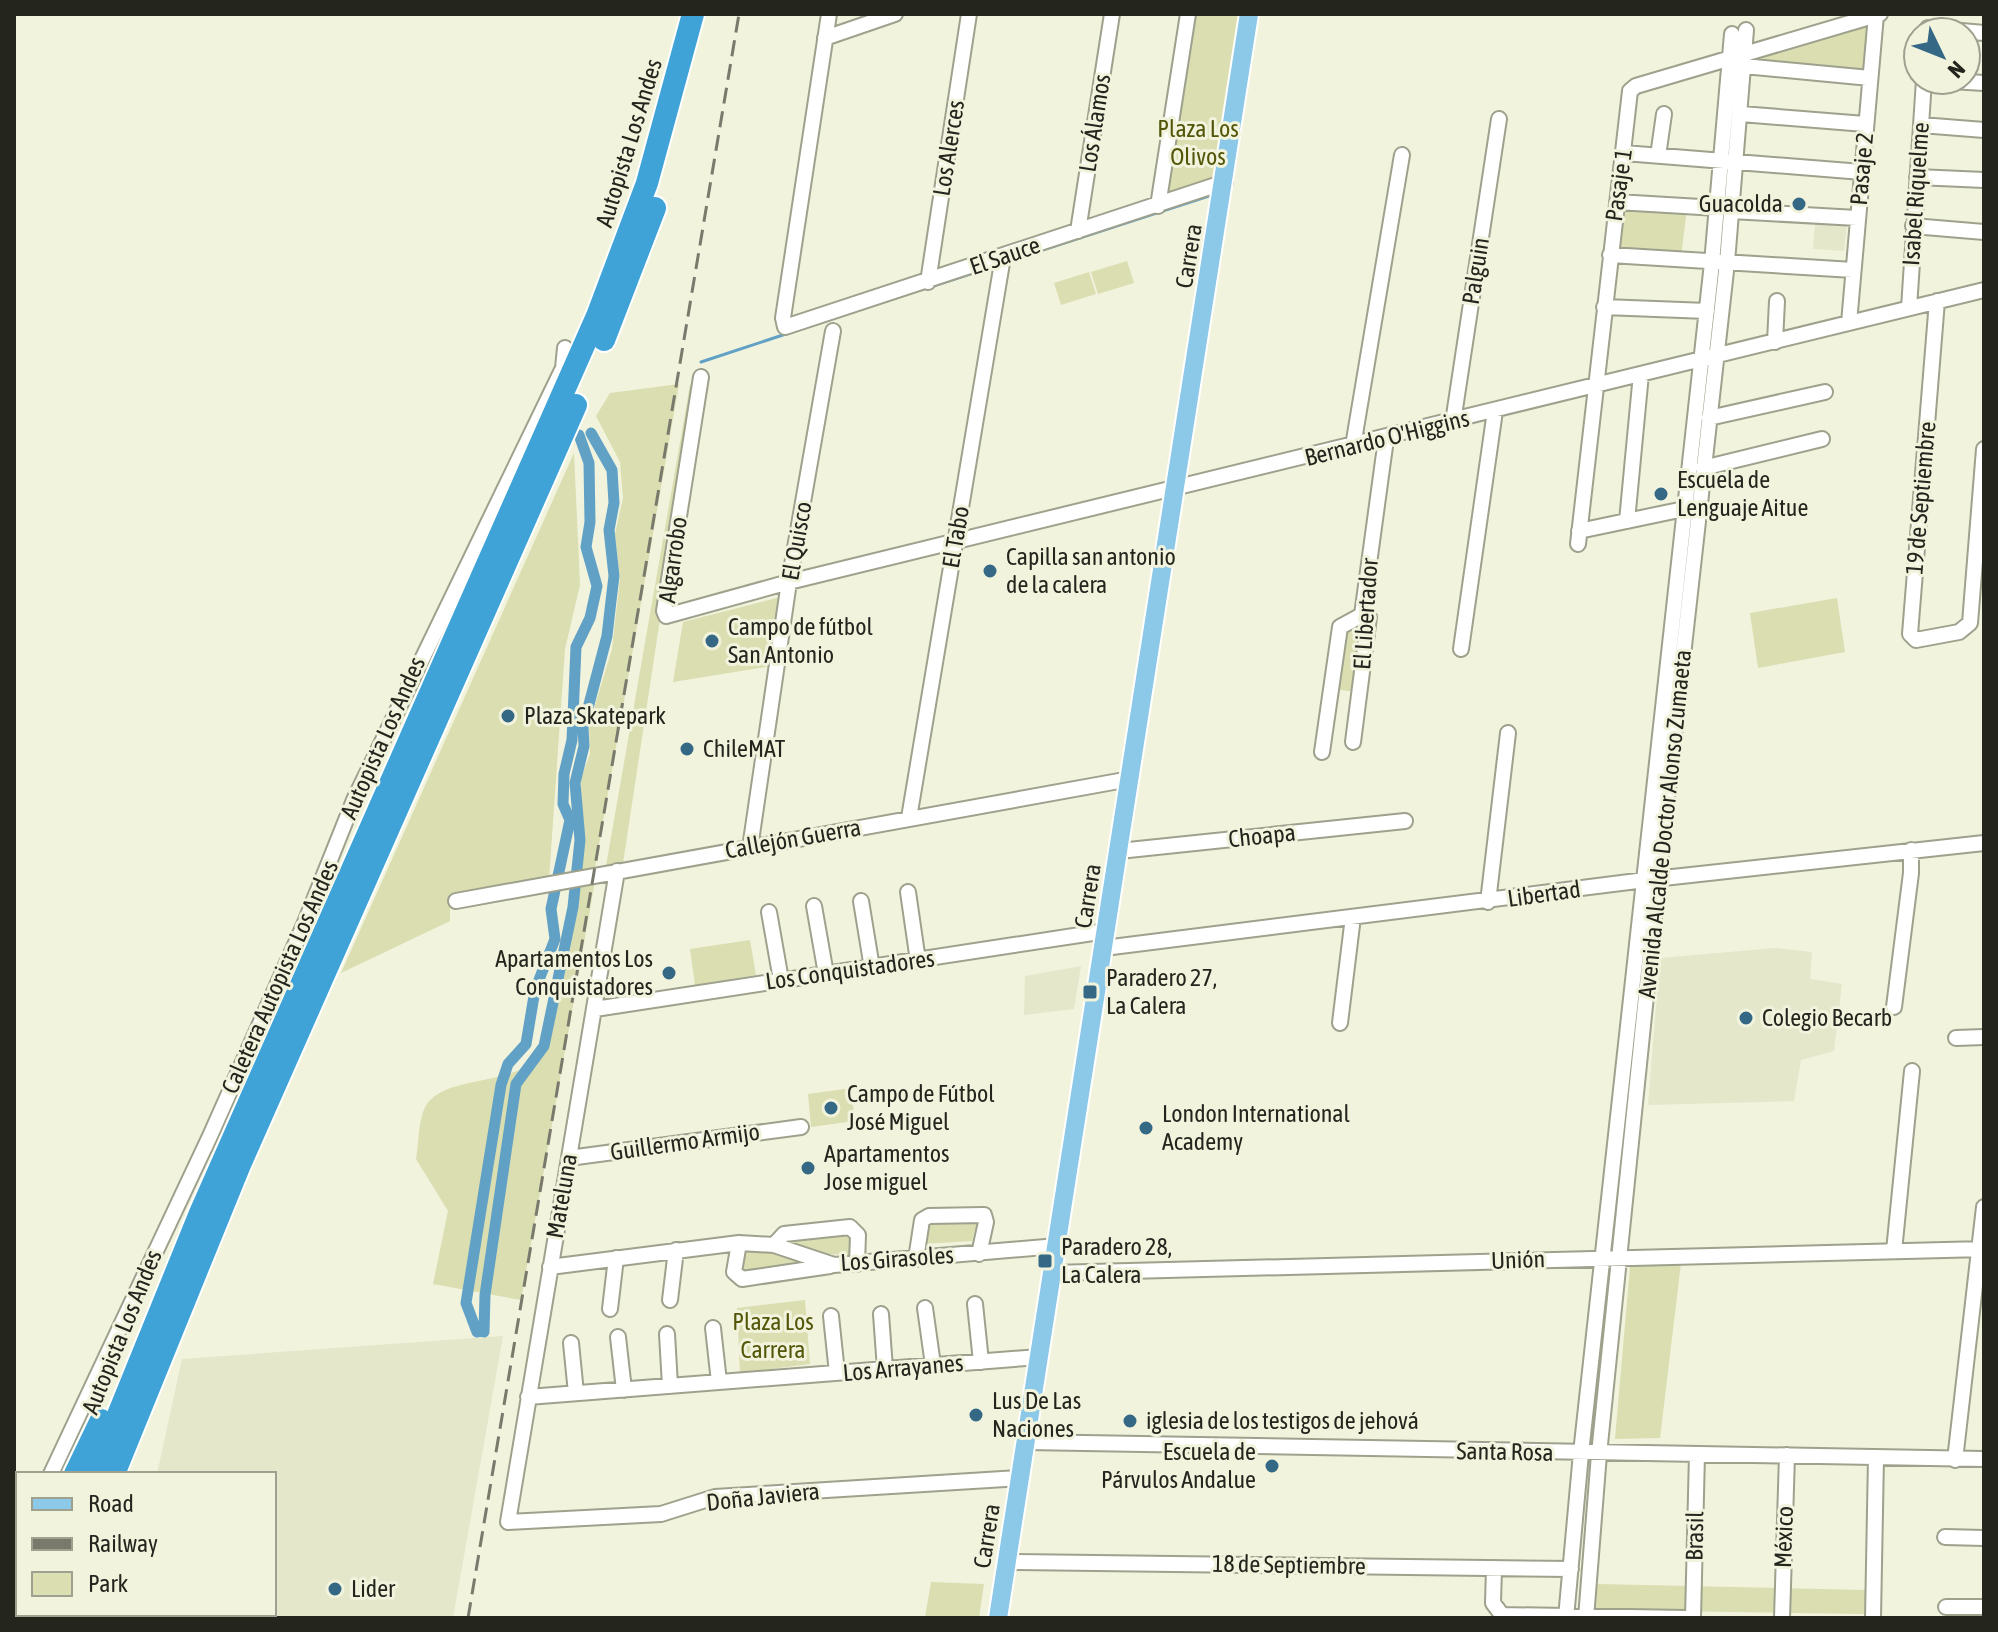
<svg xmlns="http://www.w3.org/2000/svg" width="1998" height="1632" font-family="'Asap Condensed',sans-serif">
<rect width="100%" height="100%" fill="#f1f3dd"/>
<!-- built -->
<path fill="#e4e7ca" d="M1815,223L1847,225L1844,251L1813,249Z
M1775,948L1812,952L1810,979L1842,984L1834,1051L1801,1060L1794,1101L1648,1105L1660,958Z
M1081,966L1074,1009L1024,1015L1025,976Z
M503,1336L453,1618H128V1614H274V1474H157L182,1359Z"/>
<!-- green -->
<path fill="#dadeb0" d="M1191,14H1242L1221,175L1163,196Z
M1870,22L1865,71L1754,62L1756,60Z
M1620,204L1687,209L1681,256L1614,250Z
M1127,261L1134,283L1098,294L1091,272Z
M1089,272L1096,294L1061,305L1054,283Z
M696,382L623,863L606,866L690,385Z
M679,384L595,868L582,871L581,779L590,754L589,725L612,649L620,578L615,534L623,498L620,462L596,416L610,393Z
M574,453L580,585L565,649L549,879L450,897V921L341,973Z
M784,596L771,666L673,682L683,622Z
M1837,598L1845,652L1758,668L1750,613Z
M1366,620L1356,692L1334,689L1342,629Z
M595,881L521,1300L433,1284L448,1211L416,1159C419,1144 418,1117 427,1104C448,1073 523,1088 548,1048L579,884Z
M750,940L756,975L695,985L690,949Z
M852,1088L854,1121L811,1127L808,1094Z
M978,1218L972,1241L922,1244L926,1221Z
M852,1232L851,1255L824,1254L784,1241Z
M744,1248H773L816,1263L741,1272Z
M1681,1263L1660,1438L1615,1439L1630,1267L1632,1264Z
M805,1300L810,1364L740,1373L737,1308Z
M931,1582L984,1584L979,1618H922L925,1617Z
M1597,1584L1866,1590L1864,1614L1612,1610L1593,1618Z"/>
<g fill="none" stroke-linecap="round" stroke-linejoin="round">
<!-- stream -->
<path stroke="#62a1c6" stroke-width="3" d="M1009,261L1215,194
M933,286L998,265
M701,362L926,288"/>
<!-- canal -->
<path stroke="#62a1c6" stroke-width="11" d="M477,1332L466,1303L501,1085L508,1064L526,1044L535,990L555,939L551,909L570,820L563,804L564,774L572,740L576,647L590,618L597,586L586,547L590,522L589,463L579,435
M484,1332L485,1295L516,1084L544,1046L573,907L580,840L575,783L584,746L583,727L607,636L611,601L614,576L609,530L614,503L612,470L591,433"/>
<!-- minor casing -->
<g stroke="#9ea18c" stroke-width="18">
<path id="minor" d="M829,14L783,318L785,327L1225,182
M1928,28L1984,33
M825,38L895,14
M1744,66L1870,78
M1934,80L1984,83
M1741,114L1865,124
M1921,125L1984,130
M1624,153L1862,172
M1658,156L1664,114
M1917,177L1984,180
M1617,202L1717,208
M1158,206L1188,14
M1731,211L1857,218
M1913,226L1984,232
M1078,231L1112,14
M1610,255L1853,270
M928,282L969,14
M1937,301L1910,634L1916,640L1959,632L1970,623L1984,449
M1604,307L1707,311
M1909,308L1924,80
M1849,323L1876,15
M1775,342L1777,301
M701,377L664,611L666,616L789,582L1984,290
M1709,418L1825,392
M1453,422L1499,119
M1353,446L1402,155
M1703,468L1822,439
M1627,521L1641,374
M1579,531L1684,509
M1578,544L1630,91L1636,86L1880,14
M1461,649L1495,411
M1353,742L1369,617L1362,615L1386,439
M1322,752L1340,627L1362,615
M909,818L1003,257
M750,848L789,582L833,331
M1119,851L1405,821
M617,871L508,1522L661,1514L715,1497L1020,1478
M908,892L918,961
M456,901L1130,779
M861,901L872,968
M1488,902L1508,733
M814,906L826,974
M769,912L781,980
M1104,948L1645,880L1984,843
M1894,1007L1911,873V850
M595,1009L1106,931
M1340,1023L1353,917
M1956,1038L1984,1037
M569,1158L801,1127
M739,1243L734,1272L742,1279L830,1266
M774,1245L784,1234L850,1227L858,1235L857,1264
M1894,1251L1912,1071
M916,1259L922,1220L929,1216L984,1215L986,1222L979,1254
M550,1267L739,1243L774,1245L834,1265L1057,1246
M1052,1273L1984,1249
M670,1300L676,1250
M975,1304L981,1362
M925,1308L933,1365
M610,1309L616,1258
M881,1314L885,1369
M831,1316L837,1373
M713,1328L719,1382
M667,1334L670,1386
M618,1337L624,1390
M571,1343L576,1393
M528,1397L1039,1357
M1026,1442L1984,1459
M1955,1460L1984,1207
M51,1474L210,1136L304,925L354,800L563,368L565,348
M1945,1537L1984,1538
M14,1553L18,1544
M1007,1562L1571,1569
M1494,1568L1493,1603L1502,1615L1687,1618
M1946,1607H1984
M1566,1618L1581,1453L1712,263L1732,34
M1586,1618L1599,1454L1658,879L1727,262L1746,30
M1693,1618L1697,1454
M1782,1618L1787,1455
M1873,1618L1876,1457"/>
</g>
<!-- major casing -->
<g stroke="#fff" stroke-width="22">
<path id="major" d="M998,1618L1249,14"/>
</g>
<!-- highway casing -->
<g stroke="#fff" stroke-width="26">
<path id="highway" d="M604,340L655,208
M75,1474L101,1420
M94,1474L200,1213L597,316L647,183L693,14
M114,1474L239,1167L576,405
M14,1606L18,1597
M49,1618L50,1614
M65,1618L67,1614
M108,1618V1614"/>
</g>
<!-- minor -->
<use href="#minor" stroke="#fff" stroke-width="14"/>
<!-- major -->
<use href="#major" stroke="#8cc8e8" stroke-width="18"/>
<!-- highway -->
<use href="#highway" stroke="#40a3d8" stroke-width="22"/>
<!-- rail -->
<path stroke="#797a6c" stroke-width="3" stroke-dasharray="16 8" stroke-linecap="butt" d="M468,1618L739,14"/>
</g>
<!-- markers -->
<g fill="#356885" stroke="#f1f3dd" stroke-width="3">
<circle cx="1799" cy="204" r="8"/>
<circle cx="1661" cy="494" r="8"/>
<circle cx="990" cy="571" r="8"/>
<circle cx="712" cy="641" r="8"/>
<circle cx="508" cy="716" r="8"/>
<circle cx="687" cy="749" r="8"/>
<circle cx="669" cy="973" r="8"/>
<rect x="1082" y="984" width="16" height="16" rx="4"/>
<circle cx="1746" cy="1018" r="8"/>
<circle cx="831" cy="1108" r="8"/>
<circle cx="1146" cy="1128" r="8"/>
<circle cx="808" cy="1168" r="8"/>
<rect x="1037" y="1253" width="16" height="16" rx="4"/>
<circle cx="976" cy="1415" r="8"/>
<circle cx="1130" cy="1421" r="8"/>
<circle cx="1272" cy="1466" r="8"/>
<circle cx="335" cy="1589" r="8"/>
</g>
<g text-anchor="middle" stroke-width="6" stroke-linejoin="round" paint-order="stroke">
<!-- street labels -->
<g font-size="24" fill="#24251d" stroke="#f1f3dd">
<text transform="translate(1095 123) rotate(-81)" y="8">Los Álamos</text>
<text transform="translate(629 143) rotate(-73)" y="8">Autopista Los Andes</text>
<text transform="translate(949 148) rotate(-81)" y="8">Los Alerces</text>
<text transform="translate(1862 169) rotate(-85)" y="8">Pasaje 2</text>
<text transform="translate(1619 185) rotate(-82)" y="8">Pasaje 1</text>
<text transform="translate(1916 194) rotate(-86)" y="8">Isabel Riquelme</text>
<text transform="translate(1005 256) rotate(-19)" y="8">El Sauce</text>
<text transform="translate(1189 256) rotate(-81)" y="8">Carrera</text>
<text transform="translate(1476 271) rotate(-81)" y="8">Palguin</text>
<text transform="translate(1387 438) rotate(-14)" y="8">Bernardo O'Higgins</text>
<text transform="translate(1921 498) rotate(-85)" y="8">19 de Septiembre</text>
<text transform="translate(956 537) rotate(-80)" y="8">El Tabo</text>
<text transform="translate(797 541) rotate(-80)" y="8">El Quisco</text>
<text transform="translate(673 560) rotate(-82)" y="8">Algarrobo</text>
<text transform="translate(1366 614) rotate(-86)" y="8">El Libertador</text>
<text transform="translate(383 738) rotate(-66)" y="8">Autopista Los Andes</text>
<text transform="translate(1665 824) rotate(-84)" y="8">Avenida Alcalde Doctor Alonso Zumaeta</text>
<text transform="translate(1262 836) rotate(-6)" y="8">Choapa</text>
<text transform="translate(793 839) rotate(-10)" y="8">Callejón Guerra</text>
<text transform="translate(1544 894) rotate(-8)" y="8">Libertad</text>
<text transform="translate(1088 896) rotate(-81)" y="8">Carrera</text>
<text transform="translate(850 970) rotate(-8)" y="8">Los Conquistadores</text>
<text transform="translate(280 977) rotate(-66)" y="8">Caletera Autopista Los Andes</text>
<text transform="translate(685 1142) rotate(-8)" y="8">Guillermo Armijo</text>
<text transform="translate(562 1196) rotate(-80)" y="8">Mateluna</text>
<text transform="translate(897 1259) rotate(-4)" y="8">Los Girasoles</text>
<text transform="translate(1518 1260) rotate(-2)" y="8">Unión</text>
<text transform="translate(122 1332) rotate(-68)" y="8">Autopista Los Andes</text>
<text transform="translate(903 1368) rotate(-5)" y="8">Los Arrayanes</text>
<text transform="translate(1505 1452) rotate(1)" y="8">Santa Rosa</text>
<text transform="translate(763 1497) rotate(-6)" y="8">Doña Javiera</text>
<text transform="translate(987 1536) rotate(-81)" y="8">Carrera</text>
<text transform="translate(1695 1536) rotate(-89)" y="8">Brasil</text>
<text transform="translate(1784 1537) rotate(-88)" y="8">México</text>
<text transform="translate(1289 1565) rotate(1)" y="8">18 de Septiembre</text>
</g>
<!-- park labels -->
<g font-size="24" fill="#535608" stroke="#f1f3dd">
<text x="1198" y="137">Plaza Los<tspan x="1198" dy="28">Olivos</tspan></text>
<text x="773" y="1330">Plaza Los<tspan x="773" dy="28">Carrera</tspan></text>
</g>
<!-- poi labels -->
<g font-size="24" fill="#24251d" stroke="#f1f3dd" text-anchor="start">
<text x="1783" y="212" text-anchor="end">Guacolda</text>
<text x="1677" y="488">Escuela de<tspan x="1677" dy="28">Lenguaje Aitue</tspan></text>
<text x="1006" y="565">Capilla san antonio<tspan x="1006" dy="28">de la calera</tspan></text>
<text x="728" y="635">Campo de fútbol<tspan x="728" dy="28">San Antonio</tspan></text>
<text x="524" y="724">Plaza Skatepark</text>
<text x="703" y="757">ChileMAT</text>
<text x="653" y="967" text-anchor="end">Apartamentos Los<tspan x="653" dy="28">Conquistadores</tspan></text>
<text x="1106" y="986">Paradero 27,<tspan x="1106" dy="28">La Calera</tspan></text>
<text x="1762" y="1026">Colegio Becarb</text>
<text x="847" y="1102">Campo de Fútbol<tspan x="847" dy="28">José Miguel</tspan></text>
<text x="1162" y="1122">London International<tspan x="1162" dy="28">Academy</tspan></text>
<text x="824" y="1162">Apartamentos<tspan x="824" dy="28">Jose miguel</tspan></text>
<text x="1061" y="1255">Paradero 28,<tspan x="1061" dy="28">La Calera</tspan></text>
<text x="992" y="1409">Lus De Las<tspan x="992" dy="28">Naciones</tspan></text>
<text x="1146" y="1429">iglesia de los testigos de jehová</text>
<text x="1256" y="1460" text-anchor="end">Escuela de<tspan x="1256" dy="28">Párvulos Andalue</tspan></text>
<text x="351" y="1597">Lider</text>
</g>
</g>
<!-- border -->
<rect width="1998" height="1632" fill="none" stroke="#24251d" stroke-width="32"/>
<!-- legend -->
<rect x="16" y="1472" width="260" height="144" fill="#f1f3dd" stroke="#9fa190" stroke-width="2"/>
<rect x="32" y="1498" width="40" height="12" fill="#8cc8e8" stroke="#9fa190" stroke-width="2"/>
<text x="88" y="1512" font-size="24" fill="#24251d">Road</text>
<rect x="32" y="1538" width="40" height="12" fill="#797a6c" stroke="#9fa190" stroke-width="2"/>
<text x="88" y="1552" font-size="24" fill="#24251d">Railway</text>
<rect x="32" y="1572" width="40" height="24" fill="#dadeb0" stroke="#9fa190" stroke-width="2"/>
<text x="88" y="1592" font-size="24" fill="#24251d">Park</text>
<!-- north arrow -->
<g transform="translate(1942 56) rotate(133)"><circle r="38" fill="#f1f3dd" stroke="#9fa190" stroke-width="2"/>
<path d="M0-6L14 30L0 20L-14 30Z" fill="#356885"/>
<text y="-12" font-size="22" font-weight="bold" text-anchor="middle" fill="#24251d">N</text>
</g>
</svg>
